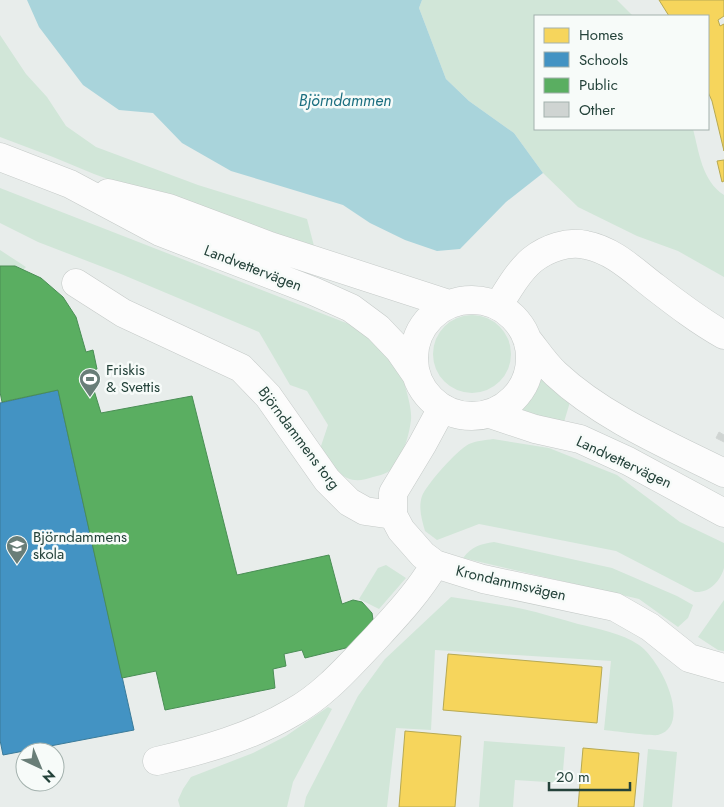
<svg xmlns="http://www.w3.org/2000/svg" width="724" height="807" font-family="Jost,sans-serif">
<rect width="100%" height="100%" fill="#e8edeb"/>
<!-- green -->
<path fill="#d1e6d8" d="M422,0H617L633,16H535V129H693C699,152 702,181 724,195V277L678,251L637,236L578,207L543,173L514,133L469,101L446,79L419,8Z
M0,35L26,74L47,97L66,126L96,147L198,185L307,219L314,246L313,254L94,174L53,157L0,137Z
M0,188L354,326C375,340 396,358 404,382C407,393 412,409 411,420C409,436 402,462 388,472C384,474 378,476 373,477C364,480 356,482 347,478C336,473 327,461 319,452L328,425L307,391L290,385L259,332L121,274L38,242L0,223Z
M0,250L26,267L19,274L0,273Z
M433 354a39 39 0 1 1 78 0a39 39 0 1 1-78 0Z
M541,376L570,402L564,422L521,412Z
M493,439L549,448L617,475L680,522L724,543C724,551 724,561 724,568C720,582 709,593 695,592L616,551L479,524L437,540L425,531C422,520 418,508 422,496C427,484 457,450 469,444C476,441 486,440 493,439Z
M494,542L612,568L677,596L693,605L688,618L678,627L639,599L463,558C472,546 481,544 494,542Z
M386,565L406,578L379,609L359,599L378,568Z
M451,597C475,601 499,604 523,609C541,613 560,619 578,624C599,629 621,633 639,645C659,658 694,725 658,735C650,736 614,731 604,730L611,661L435,650L431,730L396,728L387,807H304L306,797L358,696L385,659Z
M724,600V651L718,650L698,637Z
M328,707L332,709L293,782L287,807H180L178,800L183,789L191,777L253,753L286,736Z
M484,741L565,747L562,783L515,780L513,807H479Z
M648,749L677,752L672,807H643Z"/>
<!-- water -->
<path fill="#a9d4db" d="M27,0H422L419,8L446,79L469,101L514,133L543,173L506,202L460,249L437,251L405,240L370,223L343,205L231,171L182,143L153,113L119,110L83,85L39,27Z"/>
<!-- homes -->
<path fill="#f6d55c" stroke="#b7a952" d="M659,0H724V16L718,20L720,26L724,24V151L712,101L708,92V16H669Z
M724,160V181L722,182L717,161Z
M448,654L602,667L597,723L443,710Z
M405,731L461,736L455,807H399Z
M583,748L639,753L634,807H578Z"/>
<!-- schools -->
<path fill="#4393c3" stroke="#3a7b9a" d="M58,390L134,730L3,755L0,740V403Z"/>
<!-- public -->
<path fill="#5aae61" stroke="#4a8e55" d="M0,266H15L41,278L63,297L76,317L86,352L93,350L97,369L88,371L101,413L192,396L237,575L329,555L342,604L353,600L362,602L372,613L374,626L362,644L305,658L302,650L284,654L286,666L273,669L275,688L165,710L156,671L122,678L58,390L2,402L0,392Z"/>
<!-- building -->
<path fill="#cfd4d2" stroke="#d1d6d4" d="M719,432L724,435V442L716,438Z"/>
<g fill="none" stroke-linecap="round" stroke-linejoin="round">
<!-- minor casing -->
<g stroke="#c5cac8" stroke-width="29">
<path id="minor" d="M76,283L123,313L241,368L268,396L327,480L349,502L365,511L393,515
M498,306C508,290 518,272 532,260C547,248 568,241 586,245C613,250 634,271 655,287C677,304 699,321 724,335
M442,408L422,445L393,493V515L401,530L423,555L435,564L483,579L615,607L650,627L689,658L724,668
M157,761C204,750 251,737 293,712C324,695 349,666 373,641C396,616 418,593 435,564"/>
</g>
<!-- tertiary casing -->
<g stroke="#c5cac8" stroke-width="29">
<path id="tertiary" d="M0,157L70,184L160,232L313,291L351,308L378,328L399,350L417,376
M108,193L169,208L270,246L449,304
M414 358a58 58 0 1 1 116 0a58 58 0 1 1-116 0Z
M527,339C536,350 545,364 556,374C602,417 668,445 724,473
M490,414L535,429L580,439L628,461L724,513"/>
</g>
<!-- minor -->
<use href="#minor" stroke="#fcfcfc" stroke-width="28"/>
<!-- tertiary -->
<use href="#tertiary" stroke="#fcfcfc" stroke-width="28"/>
</g>
<!-- icons -->
<defs>
<g id="stadium-pin" transform="scale(1.125)"><path d="M0 17L-7.5 6A9.5 9.5 0 1 1 7.5 6Z" fill="#697e78" stroke="#f7fbf9"/><path d="M0-5a6.5 5 0 1 0 0 10a6.5 5 0 1 0 0-10ZM-3.5-1.8h7v3.6h-7Z" fill="#fff"/></g>
<g id="school-pin" transform="scale(1.125)"><path d="M0 17L-7.5 6A9.5 9.5 0 1 1 7.5 6Z" fill="#697e78" stroke="#f7fbf9"/><path d="M0-5L7-2L0 1L-7-2ZM-4 1L0 2.5L4 1V4Q0 6-4 4Z" fill="#fff"/></g>
</defs>
<g fill-rule="evenodd">
<use href="#stadium-pin" x="90" y="379"/>
<use href="#school-pin" x="17" y="546"/>
</g>
<g text-anchor="middle" stroke-width="5" stroke-linejoin="round" paint-order="stroke">
<!-- street labels -->
<g font-size="15" fill="#24423a" stroke="#f7fbf9">
<text transform="translate(253 268) rotate(21)" y="5">Landvettervägen</text>
<text transform="translate(299 438) rotate(53)" y="5">Björndammens torg</text>
<text transform="translate(624 462) rotate(25)" y="5">Landvettervägen</text>
<text transform="translate(511 583) rotate(13)" y="5">Krondammsvägen</text>
</g>
<!-- poi labels -->
<g font-size="15" fill="#24423a" stroke="#f7fbf9" text-anchor="start">
<text x="106" y="375">Friskis<tspan x="106" dy="17">&amp; Svettis</tspan></text>
<text x="33" y="542">Björndammens<tspan x="33" dy="17">skola</tspan></text>
</g>
<!-- water labels -->
<g font-size="16" font-style="italic" fill="#1c6f80" stroke="#f7fbf9">
<text x="345" y="106">Björndammen</text>
</g>
</g>
<!-- legend -->
<rect x="534" y="15" width="175" height="115" fill="#f7fbf9" stroke="#a3b1ad"/>
<rect x="544" y="28" width="25" height="15" fill="#f6d55c" stroke="#a3b1ad"/>
<text x="579" y="40" font-size="15" fill="#24423a">Homes</text>
<rect x="544" y="52" width="25" height="15" fill="#4393c3" stroke="#a3b1ad"/>
<text x="579" y="65" font-size="15" fill="#24423a">Schools</text>
<rect x="544" y="78" width="25" height="15" fill="#5aae61" stroke="#a3b1ad"/>
<text x="579" y="90" font-size="15" fill="#24423a">Public</text>
<rect x="544" y="102" width="25" height="15" fill="#cfd4d2" stroke="#a3b1ad"/>
<text x="579" y="115" font-size="15" fill="#24423a">Other</text>
<!-- north arrow -->
<g transform="translate(40 767) rotate(136)"><circle r="24" fill="#f7fbf9" stroke="#a3b1ad"/>
<path d="M0-4L9 19L0 12L-9 19Z" fill="#697e78"/>
<text y="-8" font-size="14" font-weight="bold" text-anchor="middle" fill="#24423a">N</text>
</g>
<!-- scale -->
<path d="M549 782v8h81v-8" fill="none" stroke="#24423a" stroke-width="2.5"/>
<text x="556" y="782" font-size="15" fill="#24423a" stroke="#f7fbf9" stroke-width="4" paint-order="stroke">20 m</text>
</svg>
